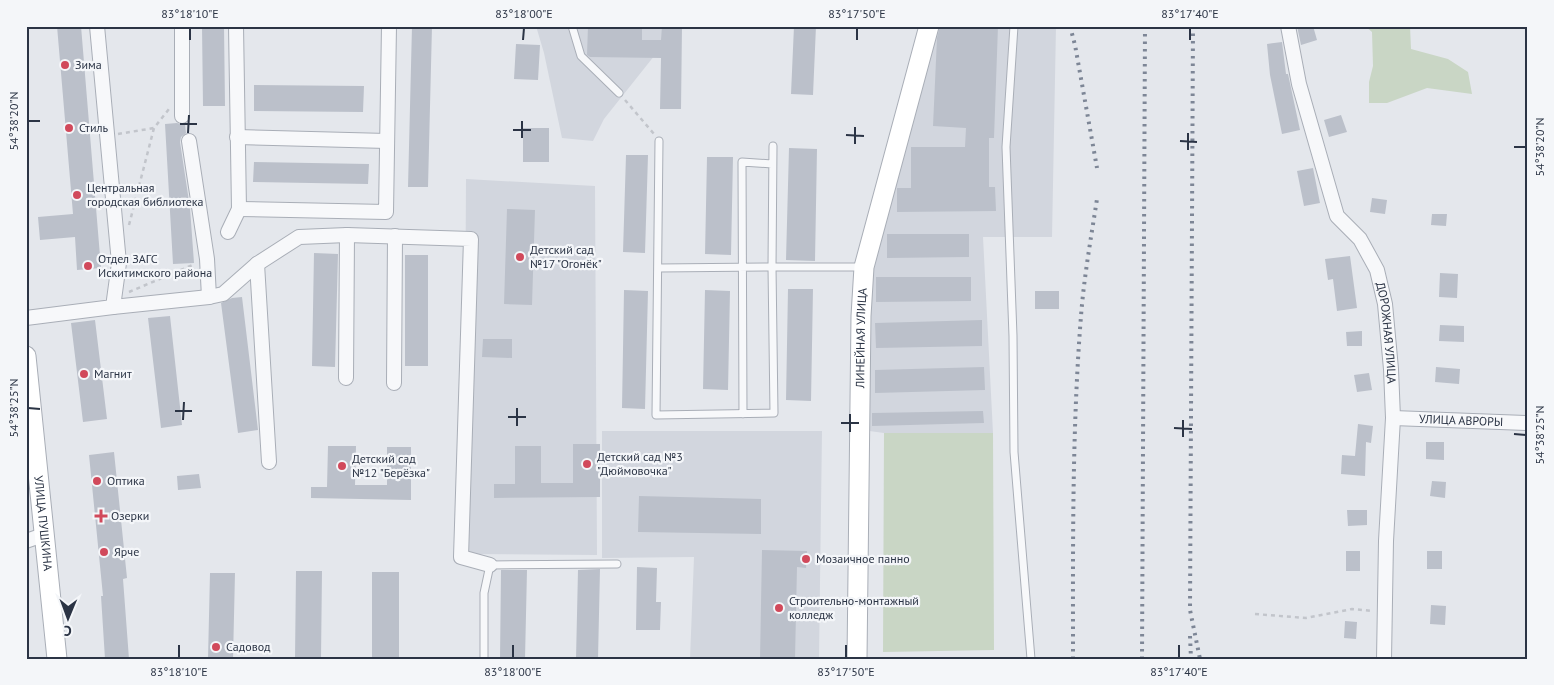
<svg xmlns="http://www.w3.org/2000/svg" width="1554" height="685" font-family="'PT Sans',sans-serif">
<rect width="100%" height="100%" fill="#e4e7ec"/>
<!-- built -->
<path fill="#d2d6de" d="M536,26H678L604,119L593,141L562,138L544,53Z
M934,26H1056L1052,237H983L993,433H884L862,430V296Z
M466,179L595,186L597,555L464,554Z
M602,431H822L819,659H690L694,557L602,558Z"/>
<!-- green -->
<path fill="#c9d6c5" d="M1365,26H1410L1411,49L1448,59L1468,72L1472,94L1427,88L1387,103H1369V82L1373,66L1372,32Z
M884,433H993L994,650L883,652Z"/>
<!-- building -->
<path fill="#bbc0ca" d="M57,26H81L101,268L77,270L75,237L40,240L38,217L73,214Z
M202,26H224L225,106H203Z
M412,26H432L428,187H408Z
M588,26H642V40H661L662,26H682L681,109H660L661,58L590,57L587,55Z
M794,26H816L813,95L791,94Z
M940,26H998L994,138H989V187H995L996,211L897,212V188H911V147H965L966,128L933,126L937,38Z
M1297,26H1313L1317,40L1301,45Z
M1282,42L1286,74H1288L1300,130L1282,134L1270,75L1267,44Z
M516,44L540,45L538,80L514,79Z
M254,85L364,86L363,112L254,111Z
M1341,115L1347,132L1329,137L1324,120Z
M177,123L182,125L185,124L186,133L181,137L180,142L190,208L194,263L173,264L165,124Z
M523,128H549V162H523Z
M789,148L817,149L815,261L786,260Z
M626,155H648L645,253L623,252Z
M707,157H733L731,255L705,254Z
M254,162L369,164L368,184L253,182Z
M1313,168L1320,203L1304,206L1297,171Z
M1372,198L1387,200L1385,214L1370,212Z
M507,209L535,210L532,305L504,304Z
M1432,214H1447L1446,226L1431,225Z
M887,234H969V257L887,258Z
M314,253L338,254L335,367L312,366Z
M405,255H428V366H405Z
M1350,256L1357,308L1337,311L1333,279L1328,280L1325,259Z
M1440,273L1458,274L1457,298L1439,297Z
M876,277H971V301L876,302Z
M788,289H813L811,401L786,400Z
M624,290L648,291L645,409L622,408Z
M705,290L730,291L728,390L703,389Z
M1035,291H1059V309H1035Z
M242,297L258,430L238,433L221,303L232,298Z
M170,316L182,425L161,428L148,318Z
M95,320L107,419L83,422L71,323Z
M982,320V346L876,348L875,323Z
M1440,325L1464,326V342L1439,341Z
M1362,331V346H1347L1346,332Z
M483,339H512V358L482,357Z
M984,367L985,390L875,393V370Z
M1436,367L1460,369L1459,384L1435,382Z
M1369,373L1372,390L1357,392L1354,375Z
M983,411L984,423L872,426V413Z
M1358,424L1373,426L1371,443L1366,442L1365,476L1341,474L1342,455L1355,456Z
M1426,442H1444V460L1426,459Z
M573,444H600V497L494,498V484H515V446H541V483H573Z
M328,446H356L355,485H387V447H411V500L311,498V487H327Z
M114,452L127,578L123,579L129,659H105L101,596H103L89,455Z
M199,474L201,488L178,490L177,476Z
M1432,481L1446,482L1445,498L1430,496Z
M639,496L761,499V534L638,532Z
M1347,510H1367V525L1348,526Z
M762,550L807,551L806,568L797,567L795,659H760Z
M1346,551H1360V571H1346Z
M1427,551H1442V569H1427Z
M637,567L657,568L656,602H661L660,630H636Z
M600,569L598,659H576L578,570Z
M501,570H527L525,659H500Z
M296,571H322L321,659H295Z
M372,572H399V659H372Z
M210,573H235L233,659H208Z
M1431,605L1446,606L1445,625L1430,624Z
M1345,621L1357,622L1356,639L1344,638Z"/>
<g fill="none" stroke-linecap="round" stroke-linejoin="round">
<!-- lane casing -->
<g stroke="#a9aeb7" stroke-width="9">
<path id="lane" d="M572,26L581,56L619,93
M1014,26L1006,147L1013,336L1014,452L1031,659
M659,141L656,415L774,413L772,267H864
M659,268L772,267L773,146
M743,414L742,162L772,164
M484,659V593L490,565L617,564"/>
</g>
<!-- street casing -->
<g stroke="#a9aeb7" stroke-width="16">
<g id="street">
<path id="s1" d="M1288,26L1299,84L1337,216L1360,239L1377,270L1385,304L1391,369L1393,418L1386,541L1384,659"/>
<path d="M182,116V26"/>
<path d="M237,137L387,141"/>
<path d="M189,141L207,259L209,297"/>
<path d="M239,209L386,212L389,26"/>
<path d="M228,232L239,209L236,26"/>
<path d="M257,264L269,462"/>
<path d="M113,307L209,297L223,294L257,264L299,237L347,235L471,239L461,557L490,565"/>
<path d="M26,318L113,307L119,263L97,26"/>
<path d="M346,378L347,235"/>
<path d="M394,383L395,236"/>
<path id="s2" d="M1393,418L1528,423"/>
<path d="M26,541L46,534"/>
</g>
</g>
<!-- secondary casing -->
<g stroke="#a9aeb7" stroke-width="21">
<g id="secondary">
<path id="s3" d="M26,356L57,659"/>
<path id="s4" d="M857,659L861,316L864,267L929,26"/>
</g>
</g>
<!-- path -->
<path stroke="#c2c5cb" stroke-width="2.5" stroke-dasharray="4 4" stroke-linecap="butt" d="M625,100L654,134
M118,134L154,128
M129,225L154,128L169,109
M129,292L195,264
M1255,614L1306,618L1352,609L1373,611"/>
<!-- lane -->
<use href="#lane" stroke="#f7f8fa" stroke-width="7"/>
<!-- street -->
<use href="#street" stroke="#f7f8fa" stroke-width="14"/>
<!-- secondary -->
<use href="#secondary" stroke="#fff" stroke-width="19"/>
<!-- rail -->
<path stroke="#7d8696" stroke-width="4" stroke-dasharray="2.5 5" stroke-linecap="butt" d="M1070,26L1075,45L1097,168
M1193,26L1190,610L1200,659
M1190,636L1191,659
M1073,659C1073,545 1072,430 1081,316C1084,277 1091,238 1097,199
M1142,659L1145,26"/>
</g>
<!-- ticks -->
<path fill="none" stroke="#2b3445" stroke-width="2" d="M190,40V28M523,40L524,28M857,40V28M1190,40V28M28,121H40M180,124H197M513,130H531M188,133L189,115M846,135L864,136M522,138V121M1180,141L1197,142M855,144V127M1514,147H1526M1188,150V133M28,408L40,409M175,411H192M508,417H526M183,420L184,402M841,423H859M517,426V408M1174,428L1192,429M850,432V414M1514,434L1526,435M1183,437V420M179,658V645M513,658V645M846,658V645M1179,658V645"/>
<!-- markers -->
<g fill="#d1495b" stroke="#f4f6f9" stroke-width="2">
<circle cx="65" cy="65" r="5"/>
<circle cx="69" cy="128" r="5"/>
<circle cx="77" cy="195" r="5"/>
<circle cx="520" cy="257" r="5"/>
<circle cx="88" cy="266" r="5"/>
<circle cx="84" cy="374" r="5"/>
<circle cx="587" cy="464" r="5"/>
<circle cx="342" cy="466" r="5"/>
<circle cx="97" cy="481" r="5"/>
<path d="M98.5 508.5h5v5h5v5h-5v5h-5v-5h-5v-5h5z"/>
<circle cx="104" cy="552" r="5"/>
<circle cx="806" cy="559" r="5"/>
<circle cx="779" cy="608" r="5"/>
<circle cx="216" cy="647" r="5"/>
</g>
<g text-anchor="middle" stroke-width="4.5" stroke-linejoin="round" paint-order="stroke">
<!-- poi labels -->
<g font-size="12" fill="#2b3445" stroke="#f4f6f9" text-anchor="start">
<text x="75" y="69">Зима</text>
<text x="79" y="132">Стиль</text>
<text x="87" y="192">Центральная<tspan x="87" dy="14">городская библиотека</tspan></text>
<text x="530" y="254">Детский сад<tspan x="530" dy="14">№17 "Огонёк"</tspan></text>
<text x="98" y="263">Отдел ЗАГС<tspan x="98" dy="14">Искитимского района</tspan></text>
<text x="94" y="378">Магнит</text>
<text x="597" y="461">Детский сад №3<tspan x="597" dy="14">"Дюймовочка"</tspan></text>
<text x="352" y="463">Детский сад<tspan x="352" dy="14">№12 "Берёзка"</tspan></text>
<text x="107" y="485">Оптика</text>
<text x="111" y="520">Озерки</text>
<text x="114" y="556">Ярче</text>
<text x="816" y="563">Мозаичное панно</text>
<text x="789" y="605">Строительно-монтажный<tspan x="789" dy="14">колледж</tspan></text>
<text x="226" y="651">Садовод</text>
</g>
<!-- street labels -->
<g font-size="12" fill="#2b3445" stroke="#f4f6f9">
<text dy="4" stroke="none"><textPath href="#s1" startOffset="328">ДОРОЖНАЯ УЛИЦА</textPath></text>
<text dy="4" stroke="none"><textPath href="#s4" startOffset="321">ЛИНЕЙНАЯ УЛИЦА</textPath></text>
<text dy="4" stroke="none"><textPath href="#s2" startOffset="68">УЛИЦА АВРОРЫ</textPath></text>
<text dy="4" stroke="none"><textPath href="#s3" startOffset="168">УЛИЦА ПУШКИНА</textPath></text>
</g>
</g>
<!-- border -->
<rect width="1554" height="685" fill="none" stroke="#f4f6f9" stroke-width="55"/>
<!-- north arrow -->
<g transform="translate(68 618) rotate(181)" stroke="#f4f6f9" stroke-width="4" paint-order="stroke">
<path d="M0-4L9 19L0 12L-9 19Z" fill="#2b3445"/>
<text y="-8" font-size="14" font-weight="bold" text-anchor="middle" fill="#2b3445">С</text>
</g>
<rect x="28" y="28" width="1498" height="630" fill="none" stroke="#2b3445" stroke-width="2"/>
<g font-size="12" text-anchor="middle" fill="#2b3445">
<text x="190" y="18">83°18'10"E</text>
<text x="524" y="18">83°18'00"E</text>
<text x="857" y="18">83°17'50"E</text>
<text x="1190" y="18">83°17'40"E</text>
<text transform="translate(14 121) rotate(-90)" y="4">54°38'20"N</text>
<text transform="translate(1540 147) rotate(-90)" y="4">54°38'20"N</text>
<text transform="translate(14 408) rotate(-90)" y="4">54°38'25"N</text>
<text transform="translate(1540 435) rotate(-90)" y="4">54°38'25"N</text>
<text x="179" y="676">83°18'10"E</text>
<text x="513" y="676">83°18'00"E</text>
<text x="846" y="676">83°17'50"E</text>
<text x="1179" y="676">83°17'40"E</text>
</g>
</svg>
